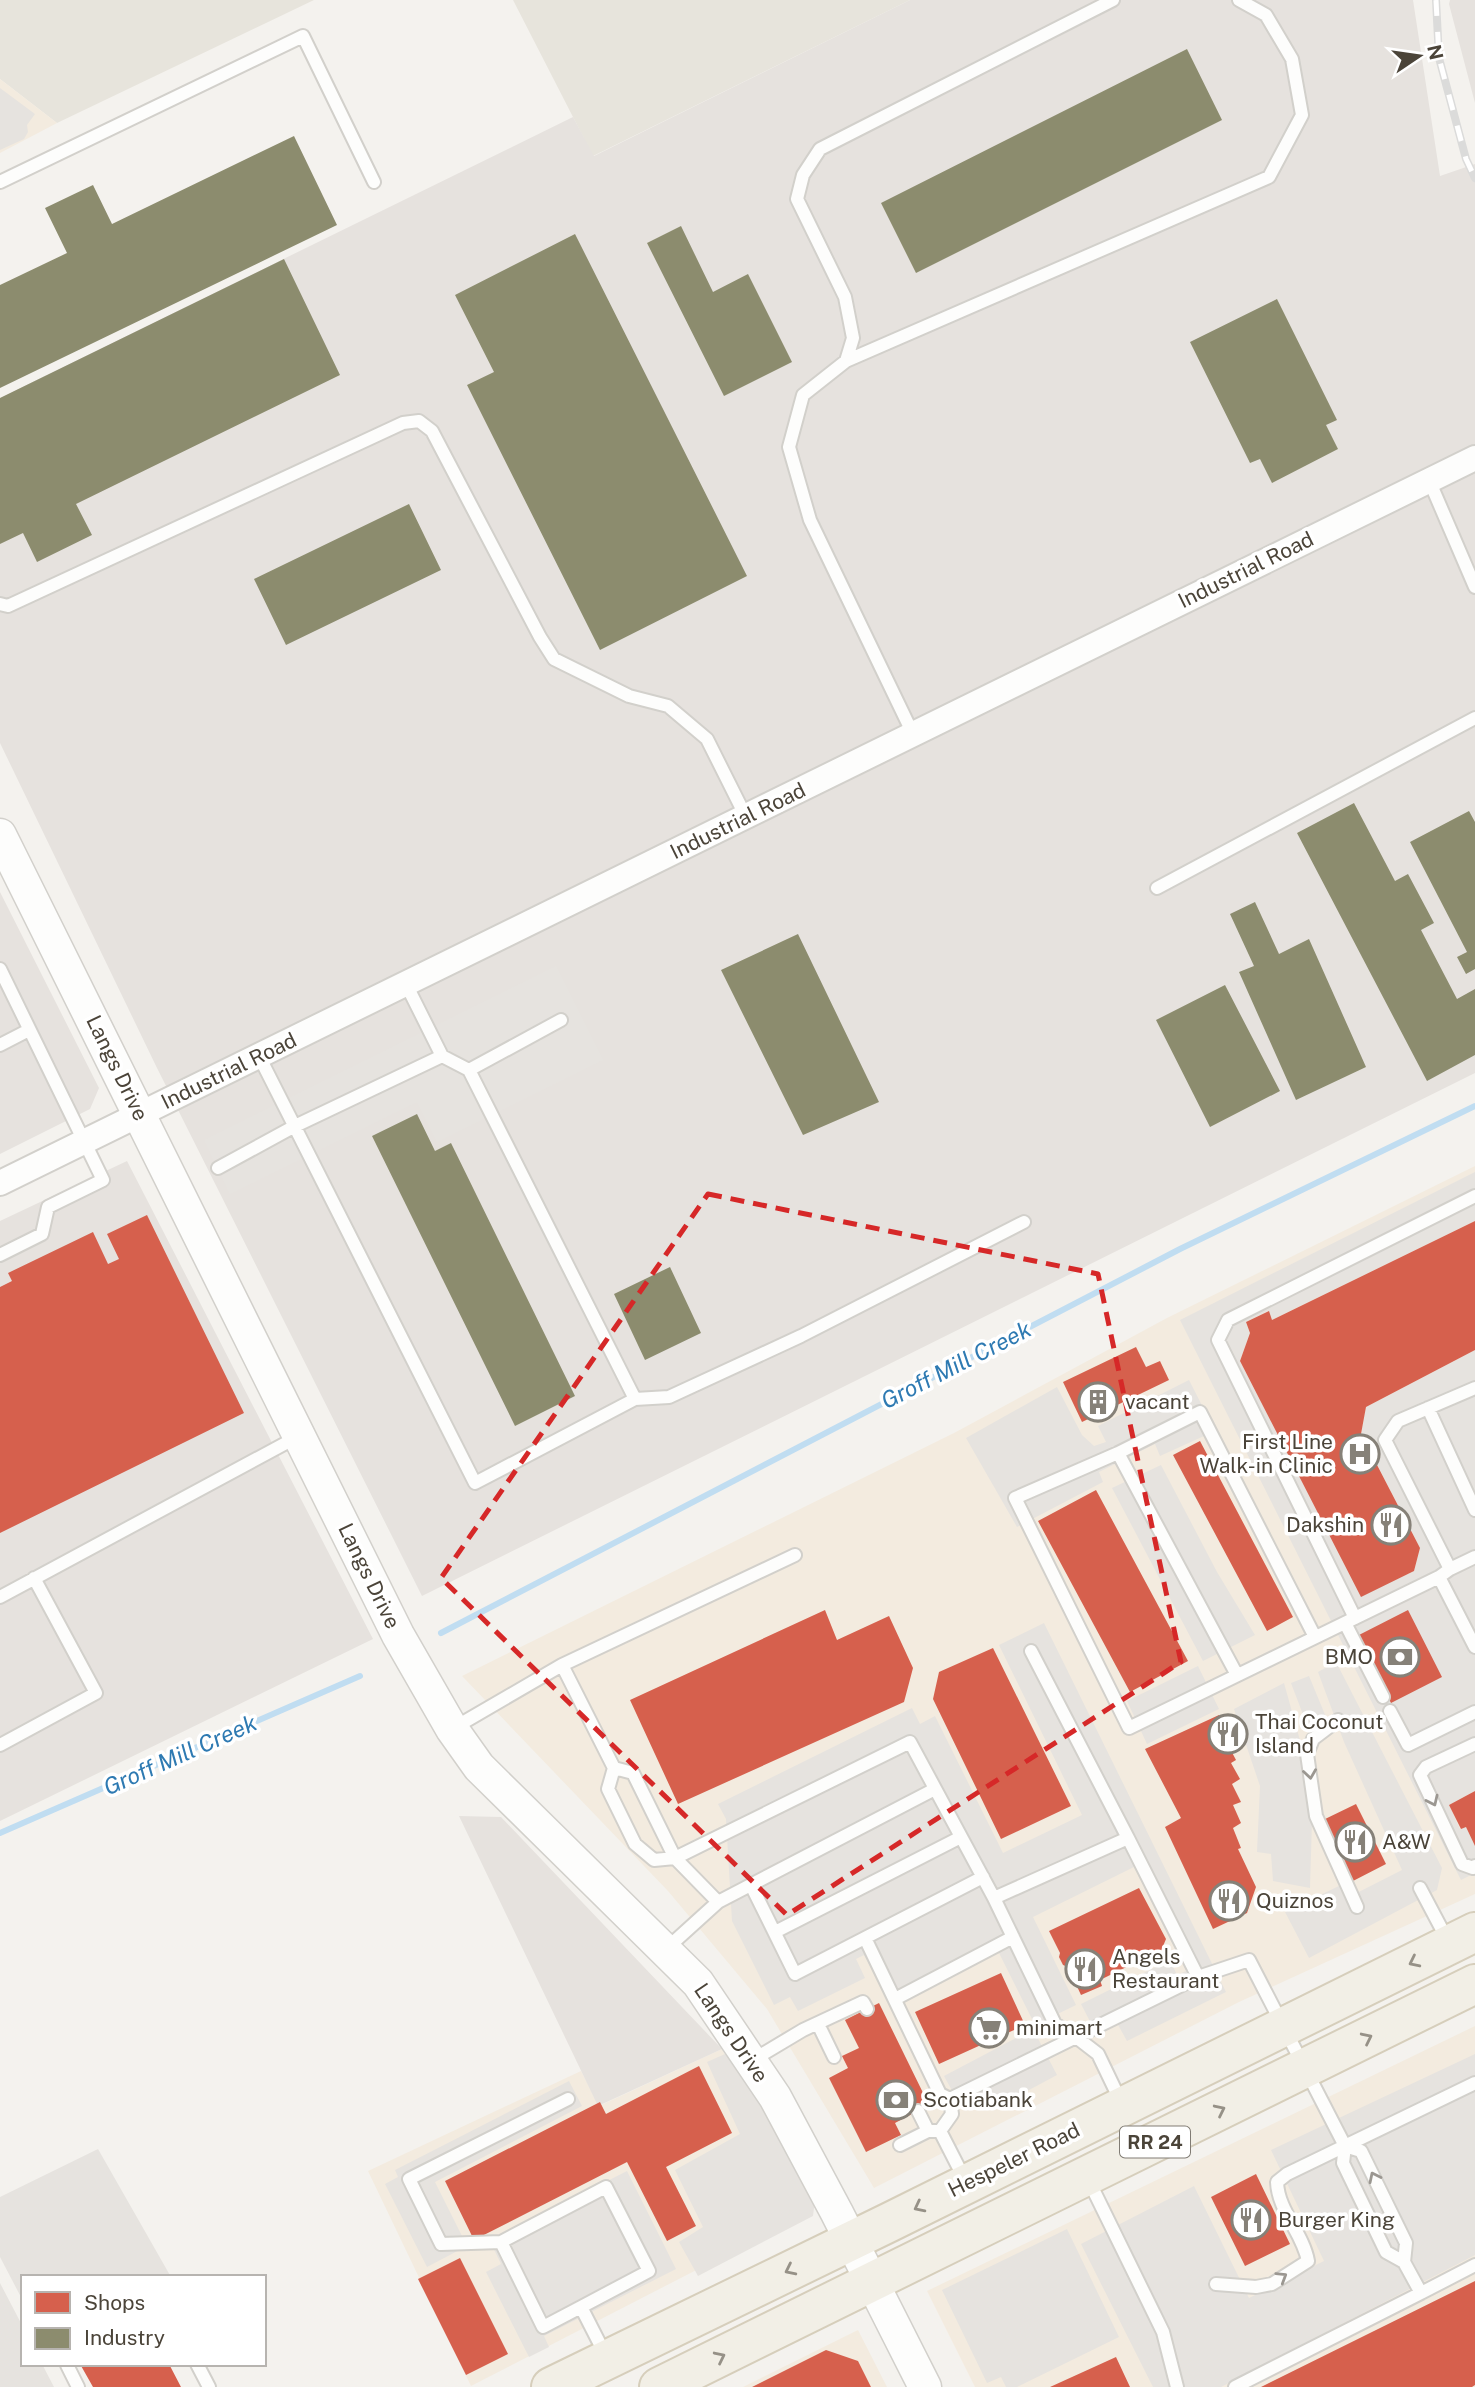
<svg xmlns="http://www.w3.org/2000/svg" width="1475" height="2387" font-family="'Public Sans',sans-serif">
<rect width="100%" height="100%" fill="#f4f2ee"/>
<!-- residential -->
<path fill="#e7e4dc" d="M0,0H314L57,123L0,79Z
M513,0H910L593,156Z"/>
<!-- commercial -->
<path fill="#f3ebdf" d="M0,79L57,123L0,153Z
M1475,1166V1894L1239,2002L874,2188L767,2009L668,1891L462,1676L954,1433L1167,1318Z
M1475,2026V2387H975L927,2291Z
M722,2049L807,2213L471,2386L368,2171L581,2071L599,2106Z
M858,2330L887,2387H743Z"/>
<!-- industrial -->
<path fill="#e6e2de" d="M910,0H1413L1440,176L1475,164V1073L422,1596L157,1068L0,743V398L573,117L594,156Z
M1450,0H1475V103L1449,4Z
M0,892L99,1088L90,1109L0,1154Z
M127,1161L373,1639L0,1821V1221Z
M459,1816L501,1817L722,2049L598,2106Z"/>
<!-- parking -->
<path fill="#e6e3df" d="M0,88L35,114L27,125L28,132L24,139L0,150Z
M556,966L603,1060L437,1142L417,1102L230,1194L204,1140Z
M1475,1172V1221L1272,1320L1268,1311L1246,1322L1250,1333L1240,1361L1361,1596L1414,1571L1420,1548L1361,1434L1366,1407L1475,1350V1791L1449,1805L1460,1829L1466,1827L1475,1846V1873L1461,1880L1180,1320Z
M1189,1380L1215,1431L1160,1456L1155,1444L1099,1472L1103,1482L1017,1527L966,1438L1057,1387L1082,1435L1094,1446L1106,1442L1098,1426Z
M1161,1465L1217,1572L1255,1635L1203,1661L1112,1488Z
M1044,1623L1226,1992L1127,2041L1117,2023L1096,2033L1081,2004L1170,1960L1177,1975L1186,1971L1134,1867L1033,1917L1076,2005L1035,2025L996,1947L888,2001L864,1955L856,1959L865,1978L798,2011L790,1997L774,2005L732,1921L726,1819L718,1804L912,1708L920,1724L935,1716L1003,1853L1082,1815L999,1645Z
M1336,1662L1442,1868L1437,1890L1309,1958L1285,1912L1339,1886L1345,1899L1402,1870L1344,1742L1318,1672Z
M1198,1666L1219,1709L1147,1744L1127,1701Z
M1309,1676L1326,1717L1307,1725L1291,1683Z
M1284,1683L1313,1787L1310,1888L1273,1881L1271,1854L1257,1852L1260,1786L1234,1709Z
M1033,2029L1057,2075L992,2110L983,2093L960,2105L944,2076Z
M725,2054L731,2061L739,2058L815,2200L813,2216L698,2276L679,2242L703,2227L675,2170L740,2134L707,2062Z
M1475,2054V2255L1221,2387H1153L1081,2244L1194,2186L1249,2298L1324,2261L1271,2150Z
M569,2081L582,2106L435,2182L467,2246L427,2267L385,2184L398,2177L395,2170Z
M98,2149L171,2277H23V2301L0,2257V2197Z
M627,2171L676,2269L544,2336L549,2347L529,2357L486,2272L501,2264L490,2241Z
M1067,2229L1119,2337L1017,2387H1006L1001,2377L987,2383L942,2290Z
M0,2283L23,2327V2364H42L54,2387H0Z"/>
<!-- shops -->
<path fill="#d6604d" d="M147,1215L244,1413L0,1533V1287L12,1281L8,1273L93,1232L108,1264L119,1259L107,1234Z
M1475,1221V1350L1366,1407L1361,1434L1420,1548L1414,1571L1361,1597L1240,1361L1250,1333L1246,1322L1269,1311L1272,1320Z
M1136,1347L1146,1367L1160,1361L1169,1380L1082,1422L1063,1382Z
M1200,1441L1293,1617L1267,1631L1173,1455Z
M1096,1490L1188,1661L1130,1692L1038,1521Z
M825,1610L837,1640L889,1616L913,1668L904,1702L678,1804L630,1700Z
M1408,1610L1442,1677L1391,1703L1357,1636Z
M993,1648L1071,1806L1001,1839L933,1699L939,1672Z
M1219,1715L1231,1737L1226,1741L1236,1760L1231,1763L1240,1779L1232,1784L1241,1802L1233,1805L1241,1823L1233,1828L1241,1848L1238,1849L1256,1887L1247,1913L1213,1929L1165,1827L1181,1818L1145,1749Z
M1475,1791V1846L1466,1827L1461,1829L1449,1805Z
M1356,1804L1386,1864L1353,1881L1323,1820Z
M1139,1888L1166,1939L1159,1956L1155,1958L1153,1954L1100,1980L1102,1986L1081,1995L1068,1967L1063,1965L1059,1957L1060,1953L1049,1931Z
M1001,1973L1025,2025L939,2064L915,2012Z
M879,2003L929,2105L895,2123L901,2135L866,2152L829,2078L848,2068L842,2056L859,2048L845,2020Z
M699,2066L732,2133L666,2167L696,2226L667,2241L627,2162L474,2240L445,2181L600,2102L606,2114Z
M1256,2174L1290,2244L1245,2266L1211,2197Z
M460,2258L508,2354L466,2375L418,2279Z
M1475,2281V2385L1472,2387H1261Z
M826,2350L858,2361L871,2387H752Z
M1116,2357L1130,2387H1050Z
M80,2364H169L181,2387H93Z"/>
<!-- industry -->
<path fill="#8c8c6e" d="M1187,49L1222,120L916,273L881,203Z
M294,136L337,225L0,388V285L67,253L45,208L93,185L112,224Z
M681,226L713,292L748,274L792,362L724,396L647,243Z
M575,234L747,576L600,650L467,385L494,372L455,295Z
M284,259L340,375L76,504L92,535L37,562L23,533L0,544V398Z
M1277,299L1337,420L1326,425L1338,449L1272,483L1260,459L1250,463L1190,342Z
M409,504L441,570L286,645L254,579Z
M1354,803L1395,881L1408,874L1434,923L1421,930L1457,999L1475,989V1055L1427,1081L1297,833Z
M1469,811L1475,822V969L1466,974L1457,957L1467,952L1410,842Z
M1255,902L1279,954L1309,939L1366,1067L1296,1100L1239,972L1254,966L1230,914Z
M798,934L879,1102L803,1135L721,970Z
M1225,985L1280,1091L1210,1127L1156,1020Z
M417,1114L435,1151L451,1143L575,1396L515,1426L372,1136Z
M670,1267L701,1333L645,1360L614,1294Z"/>
<g fill="none" stroke-linecap="round" stroke-linejoin="round">
<!-- stream -->
<path stroke="#c0ddf1" stroke-width="6" d="M441,1633L1180,1249L1475,1106
M0,1833L360,1676"/>
<!-- service casing -->
<g stroke="#d2d0cb" stroke-width="16">
<path id="service" d="M0,182L303,36L374,182
M846,361L853,338L845,297L797,199L803,175L820,149L1113,0
M1429,480L1475,587
M0,604L8,606L403,423L419,421L432,431L540,637L554,659L629,696L668,706L707,739L746,817
M913,734L810,520L789,447L803,395L846,361L1269,177L1302,115L1292,59L1266,15L1239,0
M1157,888L1475,718
M0,969L103,1180L48,1207L42,1234L0,1255
M0,1045L29,1030
M259,1056L475,1483L635,1399L469,1070L442,1056L406,984
M469,1070L561,1020
M218,1168L295,1126L442,1056
M635,1399L669,1397L801,1336L1024,1222
M1428,1408L1475,1510
M1118,1453L1200,1412L1315,1637
M1450,1569L1475,1557
M1439,1577L1450,1569L1385,1440L1398,1421L1475,1388
M0,1597L299,1436
M1355,1618L1218,1340L1228,1320L1475,1196
M1345,1623L1383,1697
M562,1665L795,1555
M1237,1675L1118,1453L1015,1498L1129,1728L1439,1577L1475,1647
M1390,1711L1408,1745L1475,1712
M1338,1720L1313,1739L1307,1754L1316,1816L1357,1907
M452,1729L562,1665L614,1768L633,1773L675,1858L654,1860L635,1844L608,1789L614,1768
M1475,1744L1426,1767L1420,1775L1462,1864L1473,1868L1475,1866
M0,1745L96,1693L34,1578
M935,1789L718,1902L675,1858L910,1742L994,1898L1055,2024L1076,2037L1098,2054L1122,2104
M1128,1838L1198,1977
M751,1885L795,1974L983,1877
M1420,1888L1448,1941
M994,1898L1128,1838L1031,1651
M775,1932L961,1837
M865,1938L940,2094L950,2099
M665,1950L718,1902
M895,1999L1013,1937
M818,2024L834,2057
M751,2061L803,2030L863,2002L867,2009
M918,2111L928,2131
M940,2131L965,2180
M900,2145L928,2131H940L952,2114L950,2099L1198,1977L1249,1960L1345,2146L1343,2163L1386,2252L1404,2262
M1088,2179L1163,2332L1177,2387
M501,2242L441,2244L409,2179L568,2099
M1216,2284L1256,2287L1272,2284L1308,2261C1303,2233 1278,2211 1277,2182L1287,2174L1475,2083
M1421,2293L1475,2265
M581,2307L543,2327L501,2242L606,2187L649,2271L581,2307L606,2356
M197,2364L209,2387
M67,2365L78,2387
M1235,2387L1421,2293L1404,2262L1406,2243L1361,2151L1345,2146"/>
</g>
<!-- minor casing -->
<g stroke="#d2d0cb" stroke-width="28">
<path id="minor" d="M0,1183L1475,458"/>
</g>
<!-- tertiary casing -->
<g stroke="#d2d0cb" stroke-width="35">
<path id="tertiary" d="M0,835L398,1635L452,1729L479,1767L698,1983L775,2097L837,2213L925,2387"/>
</g>
<!-- primary casing -->
<g stroke="#d6cebb" stroke-width="42">
<path id="primary" d="M551,2387L890,2222L1475,1932
M659,2387L1475,1984"/>
</g>
<!-- service -->
<use href="#service" stroke="#fdfdfc" stroke-width="12"/>
<!-- minor -->
<use href="#minor" stroke="#fdfdfc" stroke-width="24"/>
<!-- tertiary -->
<use href="#tertiary" stroke="#fdfdfc" stroke-width="32"/>
<!-- primary -->
<use href="#primary" stroke="#f2efe6" stroke-width="38"/>
<!-- rail casing -->
<g stroke="#dbdbda" stroke-width="8">
<path id="rail" d="M1436,0L1439,58L1466,159L1475,178"/>
</g>
<!-- rail -->
<use href="#rail" stroke="#fff" stroke-width="5" stroke-dasharray="16" stroke-linecap="butt"/>
</g>
<!-- one-way arrows -->
<defs><path id="oneway-chevron" d="M-2-3.5L2.5 0L-2 3.5" fill="none" stroke-width="1.6" stroke-linecap="round" stroke-linejoin="round" transform="scale(1.75)"/></defs>
<g stroke="#9b9791">
<use href="#oneway-chevron" transform="translate(1310 1774) rotate(82)"/>
<use href="#oneway-chevron" transform="translate(1433 1801) rotate(65)"/>
<use href="#oneway-chevron" transform="translate(1374 2177) rotate(-116)"/>
<use href="#oneway-chevron" transform="translate(1282 2277) rotate(-32)"/>
</g>
<g stroke="#969187">
<use href="#oneway-chevron" transform="translate(1414 1962) rotate(154)"/>
<use href="#oneway-chevron" transform="translate(1367 2038) rotate(-26)"/>
<use href="#oneway-chevron" transform="translate(1220 2110) rotate(-26)"/>
<use href="#oneway-chevron" transform="translate(919 2207) rotate(153)"/>
<use href="#oneway-chevron" transform="translate(790 2270) rotate(154)"/>
<use href="#oneway-chevron" transform="translate(720 2357) rotate(-26)"/>
</g>
<!-- marked area -->
<path fill="none" stroke="#d62828" stroke-width="5" stroke-dasharray="14 9" stroke-linejoin="round" d="M708,1194L1098,1274L1181,1662L787,1915L441,1578Z"/>
<!-- icons -->
<defs>
<g id="building-ring" transform="scale(2.0125)"><circle r="9.5" fill="#fff" stroke="#868178" stroke-width="1.5"/><path d="M-4-6H4V6H1V3H-1V6H-4ZM-2.5-4.3h1.7v1.8h-1.7ZM.8-4.3h1.7v1.8H.8ZM-2.5-1h1.7V.8h-1.7ZM.8-1h1.7V.8H.8Z" fill="#868178"/></g>
<g id="hospital-ring" transform="scale(2.0125)"><circle r="9.5" fill="#fff" stroke="#868178" stroke-width="1.5"/><path d="M-5-5h3v3.5h4V-5h3V5h-3V1.5h-4V5h-3Z" fill="#868178"/></g>
<g id="restaurant-ring" transform="scale(2.0125)"><circle r="9.5" fill="#fff" stroke="#868178" stroke-width="1.5"/><path d="M-5-6h1v4h1v-4h1v4h1v-4h1v5L-1.5 .5V6h-2V.5L-5-1ZM5-6V6H3V1.5H1.5Q1.5-4 5-6Z" fill="#868178"/></g>
<g id="bank-ring" transform="scale(2.0125)"><circle r="9.5" fill="#fff" stroke="#868178" stroke-width="1.5"/><path d="M-6-4H6V4H-6ZM0-2.3a2.3 2.3 0 1 0 0 4.6a2.3 2.3 0 1 0 0-4.6Z" fill="#868178"/></g>
<g id="supermarket-ring" transform="scale(2.0125)"><circle r="9.5" fill="#fff" stroke="#868178" stroke-width="1.5"/><path d="M-6-5.5h2.5l.6 2H6L4.5 2H-2.5L-4.4-4H-6ZM-1.5 3.2a1.3 1.3 0 1 0 .1 0ZM3 3.2a1.3 1.3 0 1 0 .1 0Z" fill="#868178"/></g>
</defs>
<g fill-rule="evenodd">
<use href="#building-ring" x="1098" y="1402"/>
<use href="#hospital-ring" x="1360" y="1454"/>
<use href="#restaurant-ring" x="1391" y="1525"/>
<use href="#bank-ring" x="1400" y="1657"/>
<use href="#restaurant-ring" x="1228" y="1734"/>
<use href="#restaurant-ring" x="1355" y="1842"/>
<use href="#restaurant-ring" x="1229" y="1901"/>
<use href="#restaurant-ring" x="1085" y="1969"/>
<use href="#supermarket-ring" x="989" y="2028"/>
<use href="#bank-ring" x="896" y="2100"/>
<use href="#restaurant-ring" x="1251" y="2220"/>
</g>
<g text-anchor="middle" stroke-width="7" stroke-linejoin="round" paint-order="stroke">
<!-- shield labels -->
<rect fill="#fff" stroke="#817c74" stroke-width="2" x="1120" y="2126.5" width="70" height="31" rx="5"/>
<g font-size="19" font-weight="bold" fill="#4b4439">
<text x="1155" y="2149">RR 24</text>
</g>
<!-- street labels -->
<g font-size="21" fill="#4b4439" stroke="#fff">
<text transform="translate(1246 570) rotate(-26)" y="7">Industrial Road</text>
<text transform="translate(738 821) rotate(-26)" y="7">Industrial Road</text>
<text transform="translate(117 1068) rotate(64)" y="7">Langs Drive</text>
<text transform="translate(229 1071) rotate(-26)" y="7">Industrial Road</text>
<text transform="translate(369 1576) rotate(64)" y="7">Langs Drive</text>
<text transform="translate(731 2033) rotate(56)" y="7">Langs Drive</text>
<text transform="translate(1014 2160) rotate(-26)" y="7">Hespeler Road</text>
</g>
<!-- poi labels -->
<g font-size="21" fill="#4b4439" stroke="#fff" text-anchor="start">
<text x="1125" y="1409">vacant</text>
<text x="1333" y="1449" text-anchor="end">First Line<tspan x="1333" dy="24">Walk-in Clinic</tspan></text>
<text x="1364" y="1532" text-anchor="end">Dakshin</text>
<text x="1373" y="1664" text-anchor="end">BMO</text>
<text x="1255" y="1729">Thai Coconut<tspan x="1255" dy="24">Island</tspan></text>
<text x="1382" y="1849">A&amp;W</text>
<text x="1256" y="1908">Quiznos</text>
<text x="1112" y="1964">Angels<tspan x="1112" dy="24">Restaurant</tspan></text>
<text x="1016" y="2035">minimart</text>
<text x="923" y="2107">Scotiabank</text>
<text x="1278" y="2227">Burger King</text>
</g>
<!-- water labels -->
<g font-size="23" font-style="italic" fill="#2e7ab2" stroke="#fff">
<text transform="translate(956 1365) rotate(-27)" y="8">Groff Mill Creek</text>
<text transform="translate(180 1755) rotate(-24)" y="8">Groff Mill Creek</text>
</g>
</g>
<!-- legend -->
<rect x="21" y="2275" width="245" height="91" fill="#ffffff" stroke="#b7b4b0" stroke-width="2"/>
<rect x="35" y="2292" width="35" height="21" fill="#d6604d" stroke="#b7b4b0" stroke-width="2"/>
<text x="84" y="2310" font-size="21" fill="#4b4439">Shops</text>
<rect x="35" y="2328" width="35" height="21" fill="#8c8c6e" stroke="#b7b4b0" stroke-width="2"/>
<text x="84" y="2345" font-size="21" fill="#4b4439">Industry</text>
<!-- north arrow -->
<g transform="translate(1419 56) rotate(77)" stroke="#ffffff" stroke-width="5" paint-order="stroke">
<path d="M0-5L12 26L0 18L-12 26Z" fill="#4b4439"/>
<text y="-10" font-size="19" font-weight="bold" text-anchor="middle" fill="#4b4439">N</text>
</g>
</svg>
